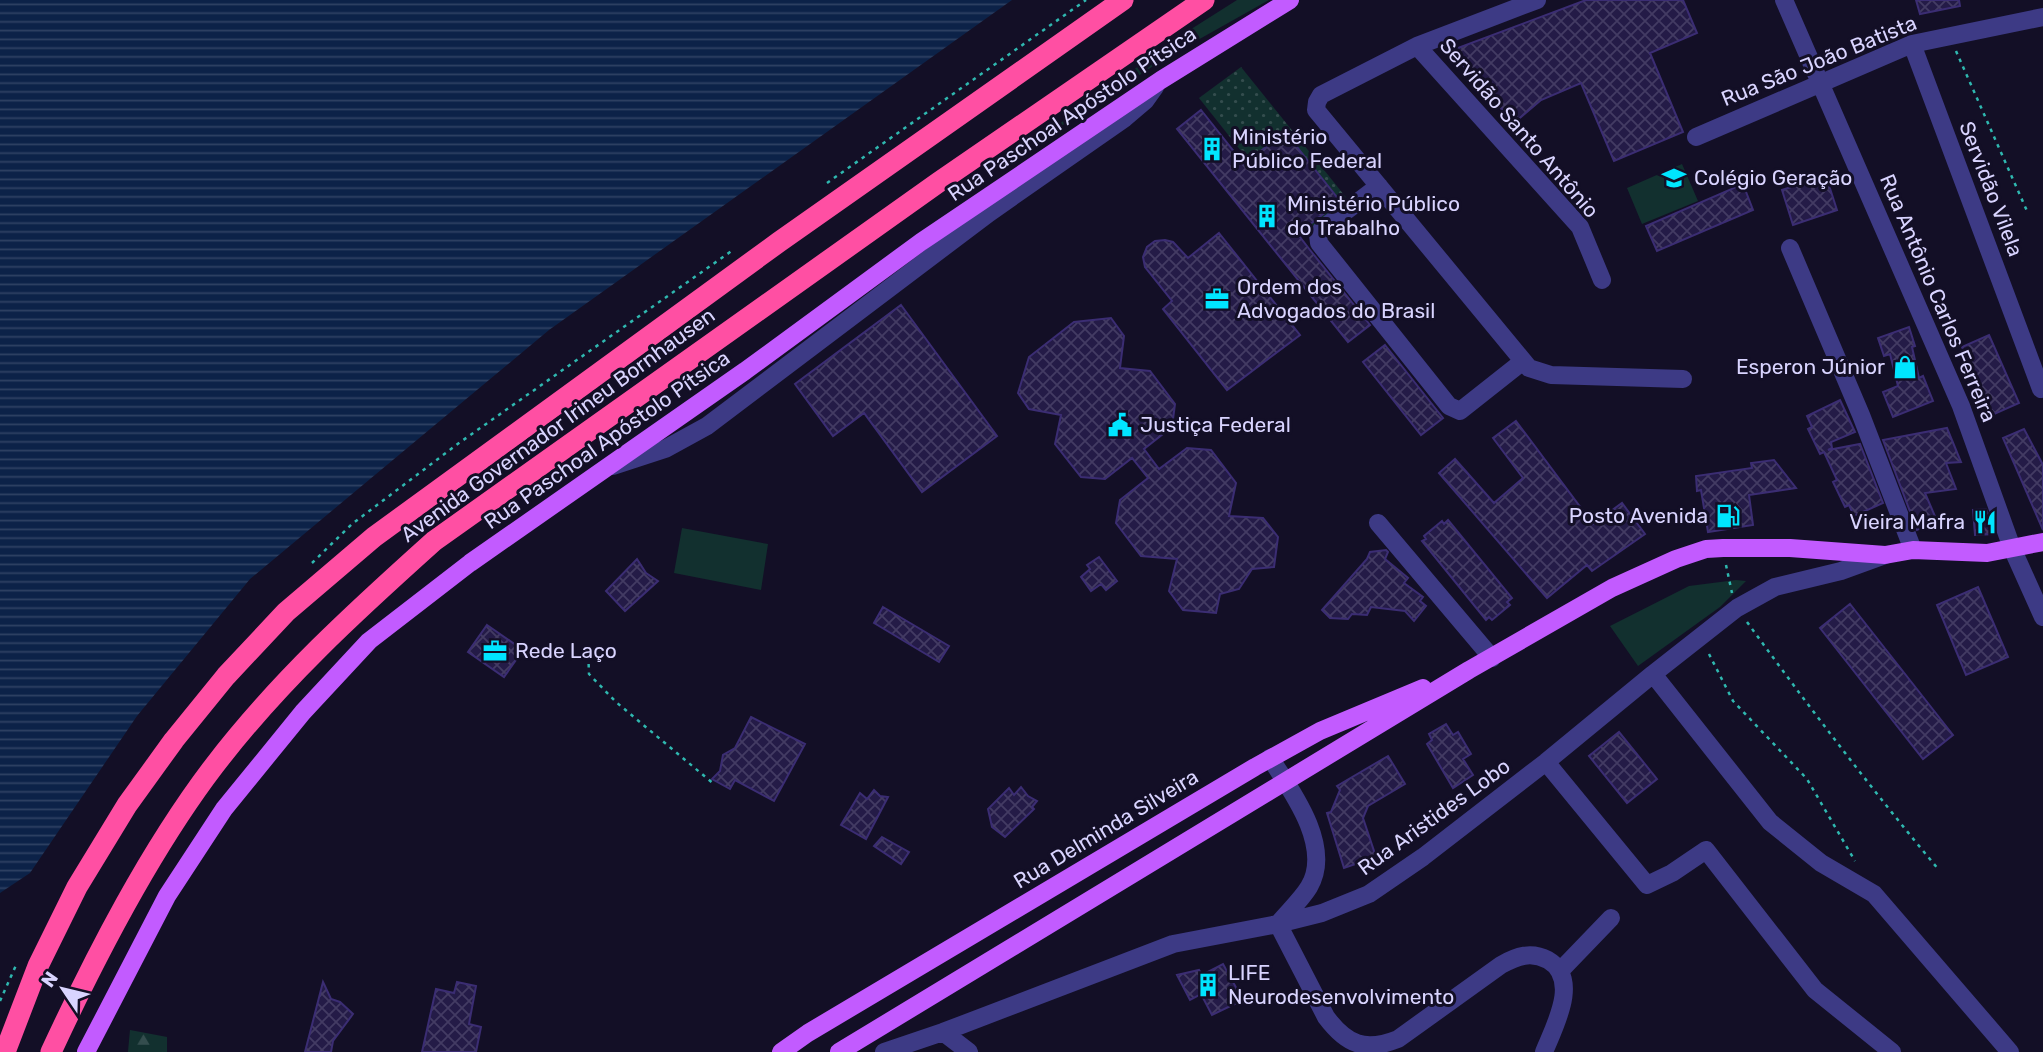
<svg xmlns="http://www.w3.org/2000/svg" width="2043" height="1052" font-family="Rubik,sans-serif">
<defs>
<pattern id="forest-firs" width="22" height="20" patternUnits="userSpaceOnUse" patternTransform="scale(1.75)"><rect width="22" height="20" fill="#12302f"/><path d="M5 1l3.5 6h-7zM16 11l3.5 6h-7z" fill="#344d4e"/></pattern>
<pattern id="park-dots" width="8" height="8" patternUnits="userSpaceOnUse" patternTransform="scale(1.75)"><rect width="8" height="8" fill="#12302f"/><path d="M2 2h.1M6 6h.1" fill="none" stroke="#344d4e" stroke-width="1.8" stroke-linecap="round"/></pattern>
<pattern id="water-rules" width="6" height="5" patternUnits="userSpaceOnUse" patternTransform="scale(1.75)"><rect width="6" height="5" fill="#0c2248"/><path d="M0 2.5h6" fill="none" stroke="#2f4163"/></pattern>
<pattern id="building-cross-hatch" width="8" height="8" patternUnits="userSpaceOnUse" patternTransform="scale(1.75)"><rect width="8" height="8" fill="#241b47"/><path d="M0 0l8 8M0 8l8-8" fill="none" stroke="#433b63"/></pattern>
</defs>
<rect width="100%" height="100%" fill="#130f26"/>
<!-- grass -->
<path fill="#12302f" d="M1237,0H1269L1164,59L1010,160L1177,38Z
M1682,164L1698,201L1642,224L1627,188Z
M682,528L768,544L761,590L674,573Z
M1736,580L1746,581L1720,607L1638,666L1610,626L1689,586Z"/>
<!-- forest -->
<path fill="url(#forest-firs)" d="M130,1030L167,1037V1052H128Z"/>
<!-- park -->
<path fill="url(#park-dots)" d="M1241,67L1349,201L1307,234L1199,98Z"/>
<!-- water -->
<path fill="url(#water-rules)" d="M0,0H1012L549,330L250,579L137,716L30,873L0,893Z"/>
<!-- building -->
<path fill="url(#building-cross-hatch)" stroke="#3b2d73" stroke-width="2" d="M1586,0H1683L1697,33L1650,53L1683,132L1614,161L1581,83L1541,100L1514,123L1450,51Z
M1916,0H1959L1960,6L1920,14Z
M1201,110L1244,164L1285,132L1340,201L1300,232L1302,235L1300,237L1310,250L1370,325L1348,342L1177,129Z
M1826,176L1837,210L1793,225L1782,190Z
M1743,184L1753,210L1657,251L1646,226Z
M1219,233L1300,335L1227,390L1163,309L1172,301L1145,267L1143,257L1147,247L1155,241L1165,240L1173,242L1188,258Z
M901,305L997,436L922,492L864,413L833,436L795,384Z
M1111,318L1124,336L1120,368L1150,371L1175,404L1172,427L1144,449L1159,469L1187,448L1211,450L1236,483L1229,516L1263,518L1278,537L1274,567L1252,569L1239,589L1220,594L1216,613L1183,610L1169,591L1177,559L1141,556L1116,523L1120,500L1148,478L1132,458L1105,479L1081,477L1055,444L1061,415L1029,409L1018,393L1029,357L1074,322Z
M1909,327L1915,346L1912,347L1919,378L1923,376L1933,401L1893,417L1883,392L1898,386L1890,354L1884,356L1878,338Z
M1989,335L2019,403L1992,415L1962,347Z
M1385,345L1443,418L1421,435L1363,362Z
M1840,400L1855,432L1831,442L1832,448L1828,450L1860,444L1883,503L1854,516L1849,505L1845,507L1833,482L1837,480L1824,452L1820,454L1808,429L1812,427L1807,416Z
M1516,421L1593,524L1622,503L1645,534L1592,571L1587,565L1547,598L1439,473L1455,459L1494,503L1523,478L1493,438Z
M1947,428L1961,462L1946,463L1956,489L1925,493L1937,521L1917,530L1883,440Z
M2024,429L2043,465V530L2003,438Z
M1774,460L1796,488L1749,495L1753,525L1708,532L1701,490L1697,491L1696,476L1752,468L1751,463Z
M1986,509L1995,534L1975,535L1973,510Z
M1448,520L1512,598L1507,602L1510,605L1492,620L1489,617L1486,620L1422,541L1426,539L1424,536L1442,521L1444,524Z
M1386,550L1388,552L1385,559L1408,578L1404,583L1423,597L1420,601L1426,606L1414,621L1405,611L1371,607L1367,615L1352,614L1348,619L1330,618L1322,610L1367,559L1370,552Z
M1099,557L1117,581L1106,590L1101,584L1091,591L1081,577L1090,569L1087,565Z
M637,559L646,573L658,581L625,611L606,591Z
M1978,587L2008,657L1966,675L1937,605Z
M1850,604L1953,735L1923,759L1820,628Z
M883,607L949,646L939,662L874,623Z
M487,625L523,650L504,677L468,652Z
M751,717L805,744L774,801L735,780L730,789L712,779L720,771L723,755L735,748Z
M1446,724L1453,735L1458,732L1471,754L1463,759L1473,775L1453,788L1427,744L1432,740L1429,734Z
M1619,732L1657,779L1627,803L1589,756Z
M1388,756L1405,784L1368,806L1363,818L1376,857L1344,868L1327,813L1331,812L1340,790L1337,786Z
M1021,787L1028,796L1037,801L1032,807L1034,809L1005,837L992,827L988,809L1009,788L1014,795Z
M874,790L880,796L888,797L866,839L841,825L860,793L867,799Z
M882,837L909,852L901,864L874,846Z
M1223,964L1243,1000L1212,1015L1201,994L1190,1000L1177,975L1199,970L1202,975Z
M323,982L331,999L340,1002L353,1014L333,1041L331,1052H305Z
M457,982L476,986L469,1024L481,1027L476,1052H422L436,989L454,993Z"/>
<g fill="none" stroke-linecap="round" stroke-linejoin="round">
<!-- path -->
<path stroke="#2fb8b0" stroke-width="2.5" stroke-dasharray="3.5 5" stroke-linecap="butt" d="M1956,51L2027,211
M827,183L1086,0
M312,563L352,524L459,443L733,250
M1726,565L1732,593
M1747,622C1809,707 1872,790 1939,870
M588,647L589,674L616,702L715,785
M1709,654L1733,701L1807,779L1855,861
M0,1001L17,963"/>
<!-- minor -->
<path stroke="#3d3a85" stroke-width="18" d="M1537,0L1417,46L1321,95L1317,102L1316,110L1529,368L1551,375L1683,379
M1784,0L1961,406L2012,548L2043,617
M1912,44L2041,389
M1417,46L1580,227L1602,280
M1696,137L1912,44L2043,17
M1379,186L1322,229L1318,235L1319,243L1449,406L1460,411L1522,362
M1790,248L1861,415L1913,550
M613,466L665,449L707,426L989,213L1125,118L1145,101L1155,87
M1378,523L1492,658
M1653,674L1770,822L1821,863L1874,894L2010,1052
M1270,758C1292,791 1333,847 1309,887C1301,900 1288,912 1278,924L1326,1017C1347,1045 1365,1052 1398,1039L1501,965C1517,956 1531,951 1548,960C1581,979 1554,1027 1544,1052
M1546,762L1647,885L1672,873L1706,850L1815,990L1892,1052
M1560,971L1611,918
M943,1032L969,1052
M884,1052L943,1032L1173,944L1278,924L1322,913L1369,894L1423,857L1546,762L1653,674L1737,608L1775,587L1841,571L1885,555"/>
<!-- major -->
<path stroke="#c25bff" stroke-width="18" d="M86,1052L167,896L224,809L303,712L369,641L470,563L745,371L921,242L1161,80L1290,0
M781,1052L808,1033L1255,767L1320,731L1423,688
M839,1052L1469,670L1612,588L1676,559L1706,549L1723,548H1790L1885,555L1913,550L1987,553L2043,542"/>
<!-- highway -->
<path stroke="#ff4fa3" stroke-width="21" d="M5,1052L38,966L77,887L127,805L174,740L226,676L286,612L374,537L779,242L1123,0
M51,1052C96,955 150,850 214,766C278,682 356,611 434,541L939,182L1204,0"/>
</g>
<!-- icons -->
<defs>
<g id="building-bare" transform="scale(1.89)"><path d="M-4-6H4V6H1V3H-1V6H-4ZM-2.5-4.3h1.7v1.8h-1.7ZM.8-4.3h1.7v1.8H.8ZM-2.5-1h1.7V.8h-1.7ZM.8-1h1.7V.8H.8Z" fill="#00e5ff" stroke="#130f26" stroke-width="2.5" paint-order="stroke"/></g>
<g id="school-bare" transform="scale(1.89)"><path d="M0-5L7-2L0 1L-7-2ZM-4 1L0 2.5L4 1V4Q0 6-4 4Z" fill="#00e5ff" stroke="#130f26" stroke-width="2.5" paint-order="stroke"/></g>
<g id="office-bare" transform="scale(1.89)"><path d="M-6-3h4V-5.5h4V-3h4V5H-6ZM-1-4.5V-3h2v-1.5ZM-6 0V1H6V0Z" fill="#00e5ff" stroke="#130f26" stroke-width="2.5" paint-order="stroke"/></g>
<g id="shop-bare" transform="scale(1.89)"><path d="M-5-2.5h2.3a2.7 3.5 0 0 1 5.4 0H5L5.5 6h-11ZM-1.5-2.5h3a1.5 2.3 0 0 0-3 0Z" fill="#00e5ff" stroke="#130f26" stroke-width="2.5" paint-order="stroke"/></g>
<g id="civic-bare" transform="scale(1.89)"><path d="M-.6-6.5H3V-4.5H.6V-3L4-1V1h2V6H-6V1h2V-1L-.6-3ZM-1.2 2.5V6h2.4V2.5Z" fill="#00e5ff" stroke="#130f26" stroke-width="2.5" paint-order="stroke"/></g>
<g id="fuel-bare" transform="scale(1.89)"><path d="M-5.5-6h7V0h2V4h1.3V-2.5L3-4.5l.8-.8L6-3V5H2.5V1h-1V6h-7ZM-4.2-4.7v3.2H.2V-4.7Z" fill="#00e5ff" stroke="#130f26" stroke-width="2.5" paint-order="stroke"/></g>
<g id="restaurant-bare" transform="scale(1.89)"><path d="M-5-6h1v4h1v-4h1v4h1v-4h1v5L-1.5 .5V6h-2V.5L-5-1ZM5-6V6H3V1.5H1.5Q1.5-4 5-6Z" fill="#00e5ff" stroke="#130f26" stroke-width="2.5" paint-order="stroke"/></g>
</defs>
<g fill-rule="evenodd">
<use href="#building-bare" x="1212" y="149"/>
<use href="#school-bare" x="1674" y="178"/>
<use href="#building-bare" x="1267" y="216"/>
<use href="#office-bare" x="1217" y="299"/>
<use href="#shop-bare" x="1905" y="367"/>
<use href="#civic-bare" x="1120" y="425"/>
<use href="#fuel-bare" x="1728" y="516"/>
<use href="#restaurant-bare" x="1985" y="522"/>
<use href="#office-bare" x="495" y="651"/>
<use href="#building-bare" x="1208" y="985"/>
</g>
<g text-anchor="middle" stroke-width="6" stroke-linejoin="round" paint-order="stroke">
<!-- street labels -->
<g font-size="21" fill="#d9d4ff" stroke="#130f26">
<text transform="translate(1819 61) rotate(-22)" y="7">Rua São João Batista</text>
<text transform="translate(1072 114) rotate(-34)" y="7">Rua Paschoal Apóstolo Pítsica</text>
<text transform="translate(1519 128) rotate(49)" y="7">Servidão Santo Antônio</text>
<text transform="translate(1991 189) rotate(69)" y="7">Servidão Vilela</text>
<text transform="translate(1938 298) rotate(67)" y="7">Rua Antônio Carlos Ferreira</text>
<text transform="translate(558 425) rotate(-36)" y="7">Avenida Governador Irineu Bornhausen</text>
<text transform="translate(607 440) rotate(-35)" y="7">Rua Paschoal Apóstolo Pítsica</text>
<text transform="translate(1434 817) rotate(-36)" y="7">Rua Aristides Lobo</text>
<text transform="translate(1106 829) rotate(-31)" y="7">Rua Delminda Silveira</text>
</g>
<!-- poi labels -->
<g font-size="21" fill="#d9d4ff" stroke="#130f26" text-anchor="start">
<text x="1232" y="144">Ministério<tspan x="1232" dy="24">Público Federal</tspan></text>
<text x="1694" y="185">Colégio Geração</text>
<text x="1287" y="211">Ministério Público<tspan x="1287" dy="24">do Trabalho</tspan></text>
<text x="1237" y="294">Ordem dos<tspan x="1237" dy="24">Advogados do Brasil</tspan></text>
<text x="1885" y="374" text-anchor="end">Esperon Júnior</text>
<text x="1140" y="432">Justiça Federal</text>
<text x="1708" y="523" text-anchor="end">Posto Avenida</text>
<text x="1965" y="529" text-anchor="end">Vieira Mafra</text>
<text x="515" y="658">Rede Laço</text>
<text x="1228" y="980">LIFE<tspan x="1228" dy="24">Neurodesenvolvimento</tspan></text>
</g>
</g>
<!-- north arrow -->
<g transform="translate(63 989) rotate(305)" stroke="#130f26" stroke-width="5" paint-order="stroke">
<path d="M0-5L12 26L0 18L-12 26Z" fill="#d9d4ff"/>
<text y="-10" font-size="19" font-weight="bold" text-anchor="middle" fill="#d9d4ff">N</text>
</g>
</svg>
